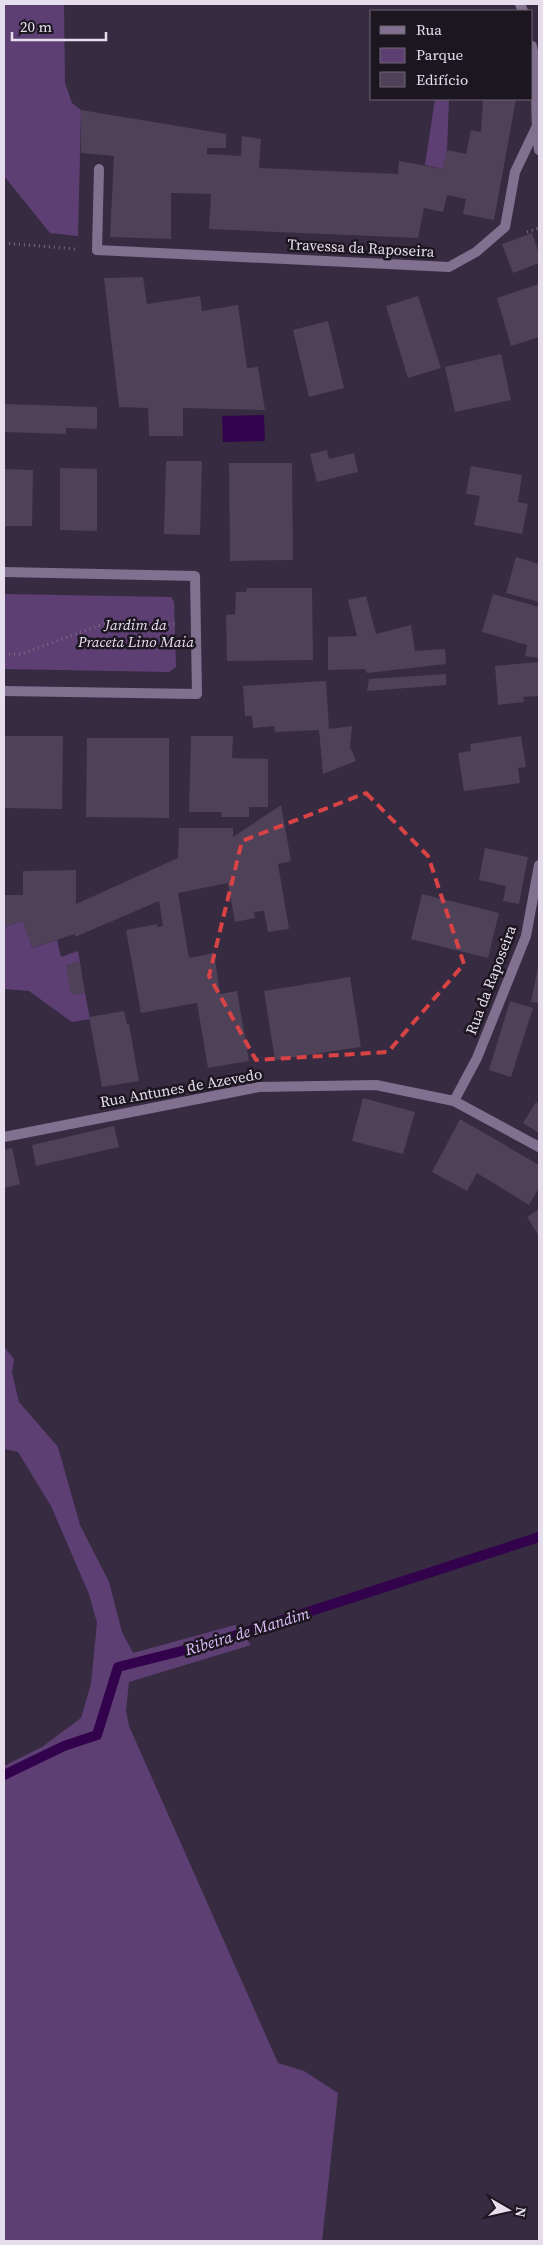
<svg xmlns="http://www.w3.org/2000/svg" width="543" height="2245" font-family="'Source Serif 4',serif">
<rect width="100%" height="100%" fill="#372b41"/>
<!-- green -->
<path fill="#5e3f74" d="M4,4H64L65,83L72,103L81,110L78,236L50,233L4,176Z
M435,99H449L447,150L443,169L425,165Z
M4,594L171,597L174,602L176,667L169,672L4,669Z
M23,921L32,948L57,940L61,957L78,951L80,962L66,965L85,993L90,1019L72,1022L29,991L4,989V927Z
M4,1347L14,1359L12,1373L19,1402L58,1447L80,1525L109,1582L122,1632L133,1653L235,1625L251,1645L129,1682L126,1711L129,1726L278,2063L304,2071L338,2093L322,2241H4V1766L42,1747L81,1718L91,1684L97,1623L89,1594L51,1506L18,1452L4,1449Z"/>
<!-- water -->
<path fill="#33024c" d="M264,415L265,441L223,442L222,416Z"/>
<g fill="none" stroke-linecap="round" stroke-linejoin="round">
<!-- stream -->
<path stroke="#33024c" stroke-width="10" d="M4,1775L64,1746L97,1735L118,1667L209,1644L539,1537"/>
</g>
<!-- building -->
<path fill="#4e4158" d="M483,99H516L494,220L463,214L466,199L447,195L443,212L424,208L418,238L209,229L211,194L171,193V239L110,237L114,156L81,153V110L226,134V148H207V154L241,156L242,136L261,139L259,168L398,174L399,161L443,169L447,150L466,154L471,130L481,132Z
M532,233L539,254V263L513,273L502,244Z
M143,277L147,304L200,296L202,311L238,305L247,368L258,367L265,410L183,408V436H149L148,408L119,407L104,278Z
M539,284V337L511,346L497,298Z
M418,296L441,368L408,378L386,306Z
M328,321L344,388L309,397L293,330Z
M501,354L511,400L455,412L445,367Z
M4,404L97,407V429L66,428V434L4,432Z
M327,450L329,459L354,453L358,472L317,482L310,454Z
M166,461H202L200,535L164,534Z
M229,463H292L293,560L230,561Z
M471,466L522,475L518,502L528,504L522,534L474,525L480,496L466,494Z
M60,468L97,469V531L60,530Z
M4,469L33,470L32,526H4Z
M516,557L539,564V602L506,593Z
M247,588H312L313,660L227,661L226,615L235,614L236,592H246Z
M493,594L539,607V658L525,656L527,645L482,632Z
M366,596L376,634L411,625L415,651L445,649L446,664L367,673L365,669L328,670V637L357,636L348,600Z
M539,662V696L523,697L524,702L498,705L495,666Z
M446,674V685L367,691L369,679Z
M326,681L329,729L352,726L350,747L356,761L323,774L319,730L275,732L274,726L253,728L252,716H245L243,686Z
M4,736H63L62,809L4,808Z
M191,736H233L232,758L268,759V807H249V817H221L222,812H189Z
M521,736L526,767L518,768L520,783L464,791L458,753L471,751L470,744Z
M87,738H169V818L86,817Z
M281,805L291,861L278,864L289,929L268,932L264,911L254,912L255,918L235,922L228,883L178,893L189,958L214,953L220,994L237,991L249,1061L208,1068L197,1003L141,1013L126,930L157,924V927L163,926L159,901L75,937V934L32,948L23,921L4,927V895H23V871L76,870V904L178,858L179,828H233V837Z
M485,848L528,857L519,904L503,901L506,886L479,880Z
M422,894L499,913L488,958L411,939Z
M80,962L85,993L71,995L66,965Z
M538,967L539,968V1003L531,1002Z
M350,977L361,1047L275,1060L264,991Z
M510,1001L533,1008L511,1077L489,1070Z
M124,1011L127,1024H129L139,1081L102,1087L89,1017Z
M363,1098L415,1112L403,1154L352,1141Z
M536,1102L539,1105V1133L523,1123Z
M460,1119L539,1165V1188L529,1205L477,1173L467,1191L432,1172Z
M114,1126L119,1147L36,1166L32,1145Z
M12,1148L20,1184L4,1188V1150Z
M539,1209V1236L527,1217Z"/>
<g fill="none" stroke-linecap="round" stroke-linejoin="round">
<!-- path -->
<path stroke="#786d81" stroke-width="3" stroke-dasharray="1 4" stroke-linecap="butt" d="M527,232L539,228
M4,243L75,249
M4,654H21L106,623L175,624"/>
<!-- lane -->
<path stroke="#827091" stroke-width="10" d="M97,250L99,169"/>
<!-- street -->
<path stroke="#827091" stroke-width="10" d="M520,4L523,11
M532,46C539,80 534,116 539,150
M97,250L449,267L476,252L505,227L515,172L536,128
M4,572L195,576L197,694L4,691
M454,1101L477,1058L526,936L539,865
M4,1137L259,1087L376,1085L454,1101L539,1147"/>
</g>
<!-- marked area -->
<path fill="none" stroke="#d84346" stroke-width="4" stroke-dasharray="10 6" stroke-linejoin="round" d="M366,793L428,856L464,964L388,1052L256,1060L209,976L242,841Z"/>
<g text-anchor="middle" stroke-width="5" stroke-linejoin="round" paint-order="stroke">
<!-- street labels -->
<g font-size="15" fill="#e6deed" stroke="#1c1620">
<text transform="translate(361 248) rotate(3)" y="5">Travessa da Raposeira</text>
<text transform="translate(491 980) rotate(-69)" y="5">Rua da Raposeira</text>
<text transform="translate(181 1088) rotate(-10)" y="5">Rua Antunes de Azevedo</text>
</g>
<!-- park labels -->
<g font-size="15" font-style="italic" fill="#e9def3" stroke="#1c1620">
<text x="136" y="630">Jardim da<tspan x="136" dy="17">Praceta Lino Maia</tspan></text>
</g>
<!-- water labels -->
<g font-size="16" font-style="italic" fill="#e1bffd" stroke="#1c1620">
<text transform="translate(247 1631) rotate(-17)" y="6">Ribeira de Mandim</text>
</g>
</g>
<!-- border -->
<rect width="543" height="2245" fill="none" stroke="#e6deed" stroke-width="10"/>
<!-- legend -->
<rect x="370" y="10" width="162" height="90" fill="#1c1620" stroke="#6d6672"/>
<rect x="380" y="26" width="25" height="8" fill="#827091" stroke="#6d6672"/>
<text x="416" y="35" font-size="15" fill="#e6deed">Rua</text>
<rect x="380" y="48" width="25" height="15" fill="#5e3f74" stroke="#6d6672"/>
<text x="416" y="60" font-size="15" fill="#e6deed">Parque</text>
<rect x="380" y="72" width="25" height="15" fill="#4e4158" stroke="#6d6672"/>
<text x="416" y="85" font-size="15" fill="#e6deed">Edifício</text>
<!-- north arrow -->
<g transform="translate(508 2210) rotate(99)" stroke="#1c1620" stroke-width="4" paint-order="stroke">
<path d="M0-4L9 19L0 12L-9 19Z" fill="#e6deed"/>
<text y="-8" font-size="14" font-weight="bold" text-anchor="middle" fill="#e6deed">N</text>
</g>
<!-- scale -->
<path d="M12 32v8h94v-8" fill="none" stroke="#e6deed" stroke-width="2.5"/>
<text x="20" y="32" font-size="15" fill="#e6deed" stroke="#1c1620" stroke-width="4" paint-order="stroke">20 m</text>
</svg>
